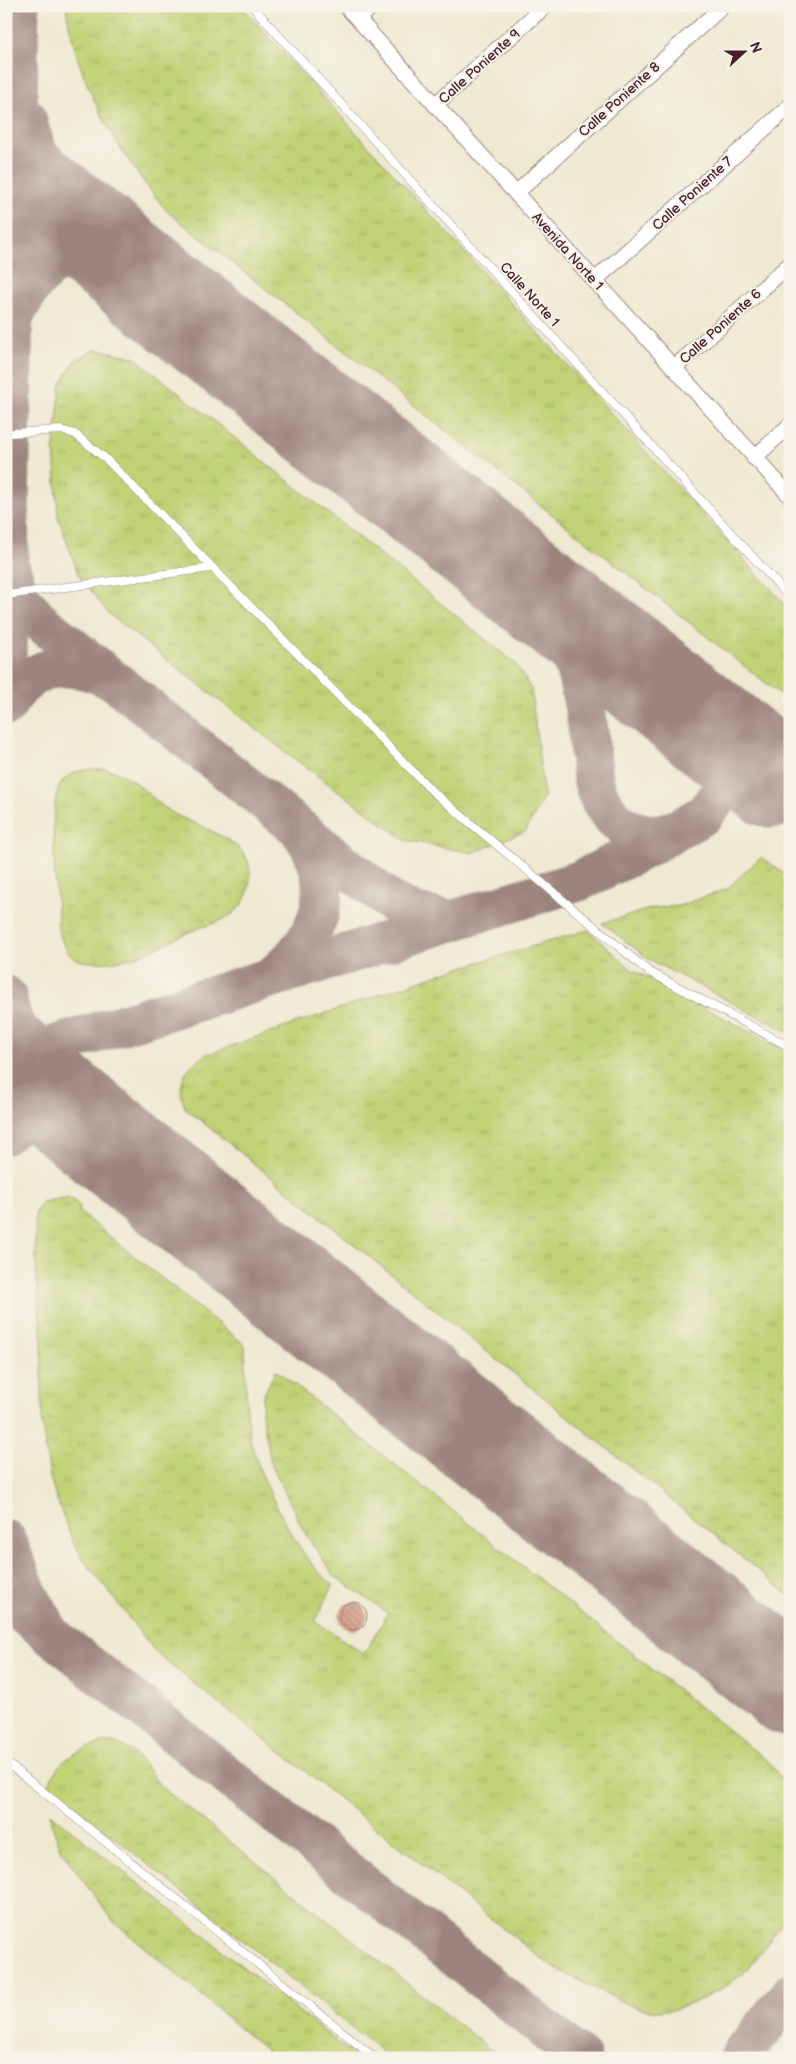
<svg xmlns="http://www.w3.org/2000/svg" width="796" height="2064" font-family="'Balsamiq Sans',sans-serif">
<defs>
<pattern id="grass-tufts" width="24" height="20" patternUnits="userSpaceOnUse" patternTransform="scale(1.25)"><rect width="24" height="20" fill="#c0d275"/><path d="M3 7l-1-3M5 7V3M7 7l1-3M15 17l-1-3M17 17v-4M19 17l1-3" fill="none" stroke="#a6b465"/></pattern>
<pattern id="building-back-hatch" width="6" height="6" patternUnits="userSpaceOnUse" patternTransform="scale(1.25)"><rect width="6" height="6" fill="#d69e8b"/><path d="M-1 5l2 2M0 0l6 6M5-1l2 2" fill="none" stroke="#b08072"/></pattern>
</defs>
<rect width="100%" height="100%" fill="#f7f3e8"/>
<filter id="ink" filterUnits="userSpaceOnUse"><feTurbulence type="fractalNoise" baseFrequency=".02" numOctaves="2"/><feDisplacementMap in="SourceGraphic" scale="10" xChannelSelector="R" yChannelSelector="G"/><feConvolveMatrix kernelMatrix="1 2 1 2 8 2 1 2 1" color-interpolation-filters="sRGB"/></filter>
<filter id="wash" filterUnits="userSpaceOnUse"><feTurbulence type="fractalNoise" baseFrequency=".0096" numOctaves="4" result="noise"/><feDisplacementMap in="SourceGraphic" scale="20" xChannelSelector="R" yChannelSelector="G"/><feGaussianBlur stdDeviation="1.12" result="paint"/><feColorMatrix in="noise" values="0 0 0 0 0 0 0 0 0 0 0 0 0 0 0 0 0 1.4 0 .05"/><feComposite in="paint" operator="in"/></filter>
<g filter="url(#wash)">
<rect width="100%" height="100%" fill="#eee9d1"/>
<!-- grass -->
<path fill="url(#grass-tufts)" stroke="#857850" d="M66,6H241L790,610V702L168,212C117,152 77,85 66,6Z
M96,349L134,357L516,664L531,689L544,797L526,831L472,853L405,840L284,751L110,615L78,574L58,516L54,446L61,383L76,360Z
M106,769C133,773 153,803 178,816C196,824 224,835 239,848C256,862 252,896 237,910C226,921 207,925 192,931C158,945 136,964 96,962C90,962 80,962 74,958C65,952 61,938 58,929C57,900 48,809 59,787C67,769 88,769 106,769Z
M761,857L790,878V1033L650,960L602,923L654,908L679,906L727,889Z
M588,930L631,969L790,1053V1596L185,1108C176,1083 184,1068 205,1055L439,974Z
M69,1197L80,1206L78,1211L245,1345C246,1376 245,1406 250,1437C256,1471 302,1567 333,1584L315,1621L364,1654L388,1613L334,1576L305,1533L271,1464L262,1414L263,1396L276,1370L770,1763L790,1791V1913L748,1969L728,1985L704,1998L676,2009L659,2011L642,2009L627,2004L552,1967L158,1655L84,1560L73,1542L57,1500L50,1477L42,1426V1337L36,1274L35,1214L42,1202Z
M105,1742C132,1743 145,1765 159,1785L501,2058H390L49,1785C56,1759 81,1749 105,1742Z
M50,1813L357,2058H275L112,1920L63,1853L51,1823Z"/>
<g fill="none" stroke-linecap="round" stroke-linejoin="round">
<!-- taxiway -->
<path stroke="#9c847e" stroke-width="41" d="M26,117C36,163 63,204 94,240
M12,320C38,266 71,234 130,268
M507,568C532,591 554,613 567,645C576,667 582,691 586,715C590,737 589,765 595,786C607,824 640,845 677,829
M10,569L20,598L37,619L390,901L413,913L453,921
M6,661L19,6
M6,706C28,666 67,658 106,677
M273,976C320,937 341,887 302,833
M6,996C19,1055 39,1074 77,1116
M6,1061L579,881L640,851L703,815L751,759
M6,1134C30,1107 62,1112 91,1128
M6,1540L28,1595L44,1622
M6,1599L581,2058
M722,1629C743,1645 764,1649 790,1648
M739,2058L790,1994"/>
<!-- runway -->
<path stroke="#9c847e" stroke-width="102" d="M6,170L773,777
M6,1060L790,1685"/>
</g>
<g id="blocks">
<!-- building -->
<path fill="url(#building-back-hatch)" d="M339 1616a14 14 0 1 1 28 0a14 14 0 1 1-28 0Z"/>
</g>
</g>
<g filter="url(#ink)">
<use href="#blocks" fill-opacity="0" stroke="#9c847e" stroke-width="1"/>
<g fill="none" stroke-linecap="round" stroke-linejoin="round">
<!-- service casing -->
<g stroke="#9c847e" stroke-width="9">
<path id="service" d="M252,6L790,598
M12,433L61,430L75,434L105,458L433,792L648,971L790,1047
M6,595L211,568
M6,1762L375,2058"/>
</g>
<!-- minor casing -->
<g stroke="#9c847e" stroke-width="17">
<path id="minor" d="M346,6L790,496
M358,19L372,6
M435,105L545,6
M516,193L723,6
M594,281L790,106
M674,368L790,264
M754,458L790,425"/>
</g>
<!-- service -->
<use href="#service" stroke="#fff" stroke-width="8"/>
<!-- minor -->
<use href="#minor" stroke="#fff" stroke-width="15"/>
</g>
</g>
<g text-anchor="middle" stroke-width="4" stroke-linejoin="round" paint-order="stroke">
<!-- street labels -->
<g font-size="14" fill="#4a1f2b" stroke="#f7f3e8">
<text transform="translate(479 66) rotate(-42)" y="5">Calle Poniente 9</text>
<text transform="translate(619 99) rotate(-42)" y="5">Calle Poniente 8</text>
<text transform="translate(692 193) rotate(-42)" y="5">Calle Poniente 7</text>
<text transform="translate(568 251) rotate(48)" y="5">Avenida Norte 1</text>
<text transform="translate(530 294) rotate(48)" y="5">Calle Norte 1</text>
<text transform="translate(720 326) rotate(-42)" y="5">Calle Poniente 6</text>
</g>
</g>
<!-- margin -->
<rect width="796" height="2064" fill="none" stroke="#f7f3e8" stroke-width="25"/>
<!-- north arrow -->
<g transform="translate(744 52) rotate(69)" stroke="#f7f3e8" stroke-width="4" paint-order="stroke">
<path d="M0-4L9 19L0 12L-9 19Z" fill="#4a1f2b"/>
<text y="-8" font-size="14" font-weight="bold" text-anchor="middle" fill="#4a1f2b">N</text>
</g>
</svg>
